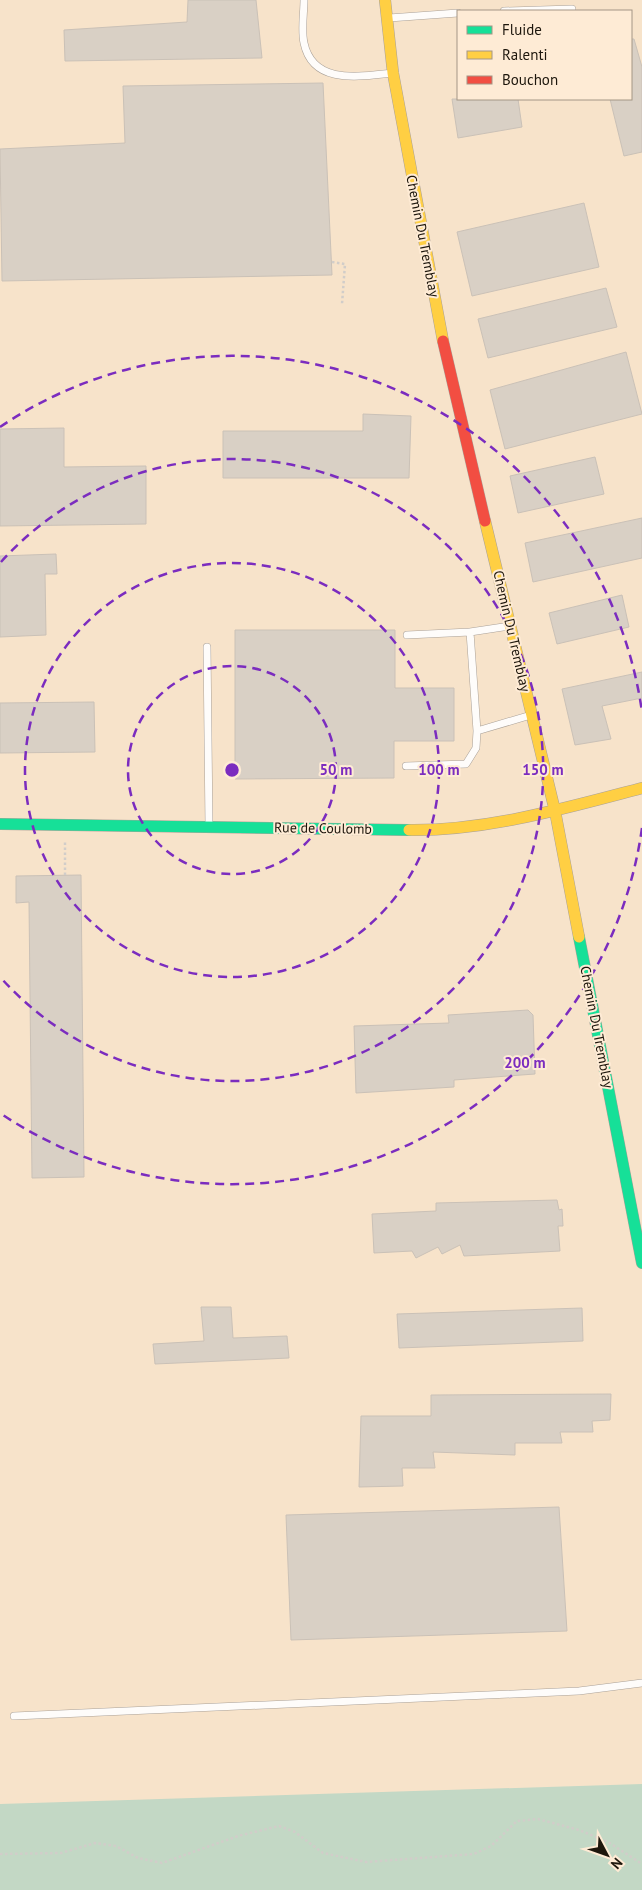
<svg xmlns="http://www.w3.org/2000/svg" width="642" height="1890" font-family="'PT Sans',sans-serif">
<rect width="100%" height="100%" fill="#f5eade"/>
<!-- built -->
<path fill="#f7e3ca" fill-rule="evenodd" d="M0,0H642V1890H0ZM458,11H631V99H458Z"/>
<!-- green -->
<path fill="#c3d8c5" d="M642,1784V1890H0V1804Z"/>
<!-- building -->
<path fill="#d9d0c5" stroke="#cac1b7" d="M188,0H256L262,58L65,61L64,30L187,22Z
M631,39H634L642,67V152L624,156L610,99H631Z
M323,83L332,275L2,281L0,149L125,143L123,86Z
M452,99H518L522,127L458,138Z
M584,203L599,267L472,296L457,232Z
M606,288L617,327L488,358L478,319Z
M626,352L642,414L505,449L490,390Z
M363,414L411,416L409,478H223V431H363Z
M64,428V467L146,466V524L0,526V429Z
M595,457L604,494L518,513L510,476Z
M642,518V558L533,582L525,543Z
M56,554L57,574H45L46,635L0,637V556Z
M622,595L629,627L557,644L549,613Z
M235,630H395V688H454V741H394V778L235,779Z
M642,672V698L602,706L611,739L575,745L562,689Z
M94,702L95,752L0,753V703Z
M81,875L84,1177L32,1178L29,902L16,903V876Z
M528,1010L533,1015L535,1074L454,1080V1087L356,1093L354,1026L449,1023L448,1015Z
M557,1200L559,1210L562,1209L563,1226H558L560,1251L464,1256L460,1245L442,1254L438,1247L416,1258L412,1251L374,1253L372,1214L436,1211V1203Z
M201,1307H231L233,1338L287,1336L289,1358L155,1364L153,1344L204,1341Z
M582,1308L583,1341L399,1348L397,1314Z
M611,1394L610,1420L592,1421L593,1432H560L562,1443H515V1455L433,1452L435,1468H402L403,1486L359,1487L361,1416H431V1395Z
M559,1507L567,1631L291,1640L286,1515Z"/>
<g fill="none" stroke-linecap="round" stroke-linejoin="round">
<!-- lane casing -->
<g stroke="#aaa198" stroke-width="8">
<path id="lane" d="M304,0C304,13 301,30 304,43C313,86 361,76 393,73
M504,11L572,9
M389,18L458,13
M510,626L470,632L477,731L531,715
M407,635L470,632
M207,647L209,826
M406,766L466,764L476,748L477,731
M14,1716L579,1691L642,1683"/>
</g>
<!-- fast casing -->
<g stroke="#aaa198" stroke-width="12">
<path id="fast" d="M0,824L409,830
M579,937L642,1263"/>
</g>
<!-- slow casing -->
<g stroke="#aaa198" stroke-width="12">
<path id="slow" d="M385,0L393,73L443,341
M485,521L555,811L579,937
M409,830C487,831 566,808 642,788"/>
</g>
<!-- jam casing -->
<g stroke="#aaa198" stroke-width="12">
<path id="jam" d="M443,341L485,521"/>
</g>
<!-- path -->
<path stroke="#d1cdc9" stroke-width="2.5" stroke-dasharray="2.5 2.5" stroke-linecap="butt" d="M332,262L345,264L342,304
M65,875V841
M0,1854L61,1853L95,1843L116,1846L138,1858L162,1863L238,1836L279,1826L295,1832L323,1853L366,1862L474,1854L491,1846L517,1821L538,1819L579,1830L608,1842L642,1864"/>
<!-- lane -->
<use href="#lane" stroke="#fefcfa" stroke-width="7"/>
<!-- fast -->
<use href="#fast" stroke="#16e098" stroke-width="11"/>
<!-- slow -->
<use href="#slow" stroke="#ffcf43" stroke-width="11"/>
<!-- jam -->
<use href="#jam" stroke="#f24e42" stroke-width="11"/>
</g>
<!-- distance rings -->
<g fill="none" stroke="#7b2cbf" stroke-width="2.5" stroke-dasharray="9 6">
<circle cx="232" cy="770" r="104"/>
<circle cx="232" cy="770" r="207"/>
<path d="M1 562A311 311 0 1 1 1 978"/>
<path d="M642 828A414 414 0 0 1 0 1113M0 427A414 414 0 0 1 642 712"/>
</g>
<g text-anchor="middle" stroke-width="4" stroke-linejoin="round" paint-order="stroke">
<!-- street labels -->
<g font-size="14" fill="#1d160c" stroke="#feebd5">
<text transform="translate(423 236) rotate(79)" y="5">Chemin Du Tremblay</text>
<text transform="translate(512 631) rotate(77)" y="5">Chemin Du Tremblay</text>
<text transform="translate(323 828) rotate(1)" y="5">Rue de Coulomb</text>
<text transform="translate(597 1027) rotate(79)" y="5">Chemin Du Tremblay</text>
</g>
</g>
<circle cx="232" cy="770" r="8" fill="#7b2cbf" stroke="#feebd5" stroke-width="2.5"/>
<g font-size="15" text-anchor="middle" font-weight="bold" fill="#7b2cbf" stroke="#feebd5" stroke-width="4" stroke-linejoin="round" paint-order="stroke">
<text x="336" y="775">50 m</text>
<text x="439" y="775">100 m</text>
<text x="543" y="775">150 m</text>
<text x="525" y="1068">200 m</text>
</g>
<!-- legend -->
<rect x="457" y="10" width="175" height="90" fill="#feebd5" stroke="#a49685"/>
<rect x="467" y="26" width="25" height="8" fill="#16e098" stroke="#a49685"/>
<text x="502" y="35" font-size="15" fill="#1d160c">Fluide</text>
<rect x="467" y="51" width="25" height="8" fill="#ffcf43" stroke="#a49685"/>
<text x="502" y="60" font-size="15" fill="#1d160c">Ralenti</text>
<rect x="467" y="76" width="25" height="8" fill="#f24e42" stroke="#a49685"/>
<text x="502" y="85" font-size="15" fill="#1d160c">Bouchon</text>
<!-- north arrow -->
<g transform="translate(607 1855) rotate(131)" stroke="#feebd5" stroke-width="4" paint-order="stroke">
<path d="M0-4L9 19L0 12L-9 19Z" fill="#1d160c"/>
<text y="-8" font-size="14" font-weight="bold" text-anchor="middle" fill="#1d160c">N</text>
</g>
</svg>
